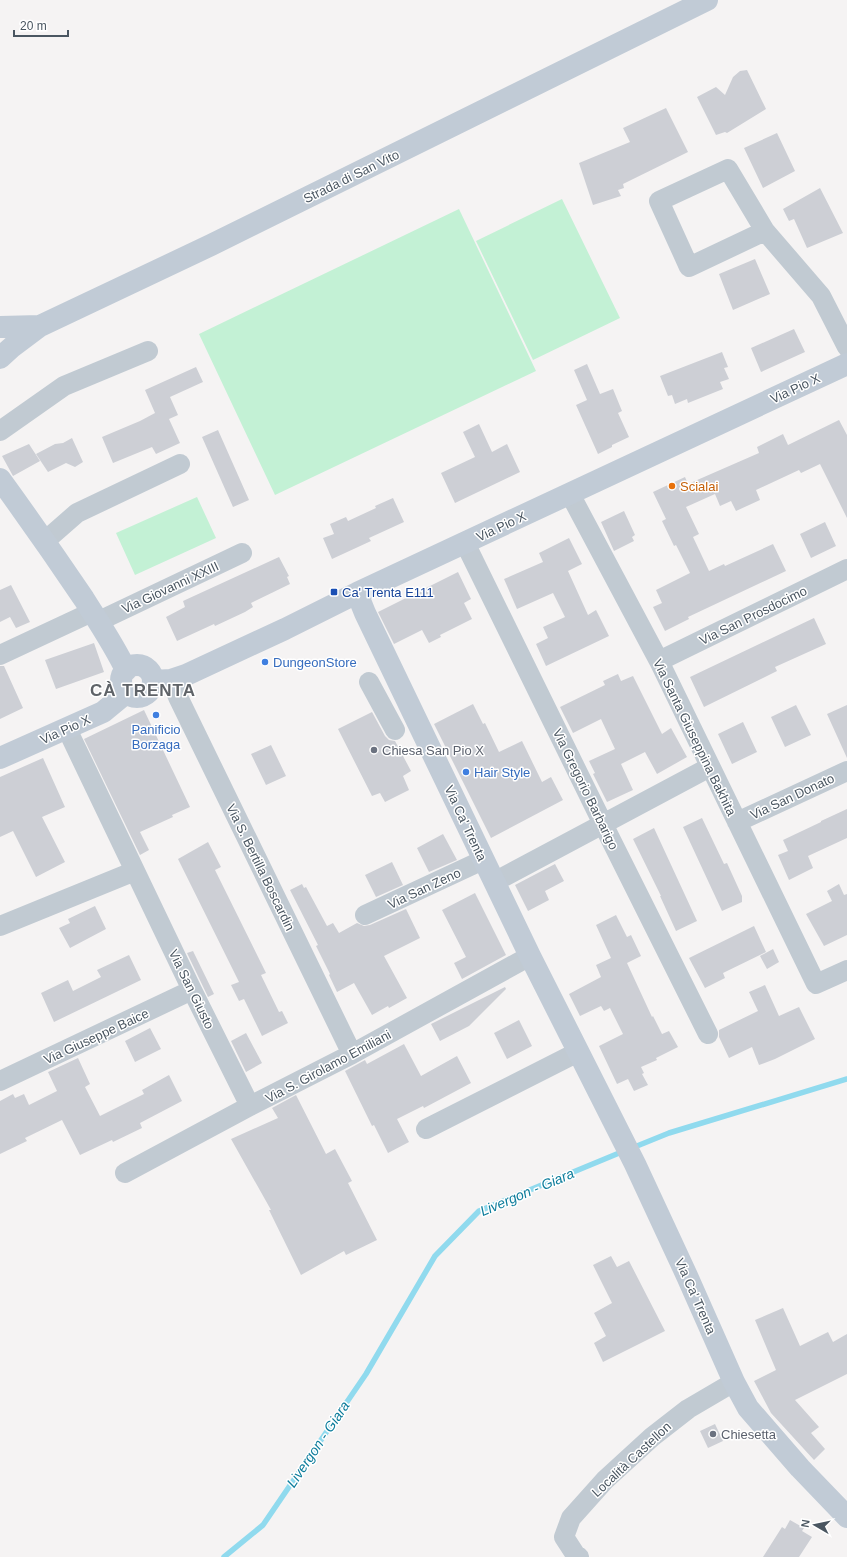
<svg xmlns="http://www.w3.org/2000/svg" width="847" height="1557" font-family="Arial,sans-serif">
<rect width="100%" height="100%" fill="#f5f3f3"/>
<!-- green -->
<path fill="#c3f1d5" d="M562,199L620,318L533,360L476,241Z
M459,209L536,371L275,495L199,334Z
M197,497L216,538L135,575L116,533Z"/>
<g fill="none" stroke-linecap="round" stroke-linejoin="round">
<!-- stream -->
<path stroke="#90daee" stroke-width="5.5" d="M632,1148L669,1133L847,1079
M224,1557L263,1525L366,1374L435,1256L479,1211L624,1151"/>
</g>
<!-- building -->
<path fill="#cdcfd5" d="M747,70L766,109L727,133L725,132L716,135L697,97L716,87L725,95L733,77L740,71Z
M666,108L688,152L623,184L624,188L618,190L621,196L593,205L579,163L630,142L623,128Z
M777,133L795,171L763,188L744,148Z
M820,188L843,233L807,248L794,219L789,221L783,209Z
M755,259L770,294L733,310L719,274Z
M794,329L805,352L761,372L751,348Z
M722,352L728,367L724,368L729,379L720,382L723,389L688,403L687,399L675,404L672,395L668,396L660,376Z
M587,364L600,394L613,389L622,411L618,413L629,437L612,445V447L598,454L576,405L587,400L574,370Z
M196,367L203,382L170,397L178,415L169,419L180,443L156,454L152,447L113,463L102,437L140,421L155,413L145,390Z
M839,420L847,435V518L820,464L801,473L799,470L756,490L760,500L736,511L731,501L720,506L715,494L686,507L699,534L693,537L709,571L724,564L725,566L773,544L786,571L688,617L689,619L665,631L653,607L662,603L656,590L690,573L676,545L674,546L662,521L666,519L653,492L685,477L688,484L759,453L757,447L783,434L788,445Z
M479,424L492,452L507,444L520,472L455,503L441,473L475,457L463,432Z
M218,430L249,500L233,507L202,437Z
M72,438L83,462L75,467L66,463L48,472L36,454L55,444L63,443Z
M29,444L40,461L13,476L2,456Z
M393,498L404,522L369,538L371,541L332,559L323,538L334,534L330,524L346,517L348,521L376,508L375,506Z
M624,511L635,535L632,537L634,541L614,551L601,522Z
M825,522L836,546L811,558L800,534Z
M569,538L582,564L568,571L588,615L596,610L609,636L546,666L536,644L548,638L543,627L565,617L553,593L517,609L504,579L543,562L539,553Z
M279,557L289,576L287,577L290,584L251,603L253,607L245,612L215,626L214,624L177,641L166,617L185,607L183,601Z
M458,572L471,599L464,603L472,619L440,635L441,637L429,643L422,630L394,644L378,612Z
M11,585L30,622L16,628L10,617L0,622V590Z
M814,618L826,644L775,667L777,671L704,707L690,677Z
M94,643L104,672L56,689L45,660Z
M0,666H4L23,708L0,719Z
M618,674L621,681L633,676L662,734L671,728L687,757L657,774L645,752L621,764L633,790L607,802L593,774L595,773L589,761L615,749L601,719L573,733L560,707L605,685L603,681Z
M473,704L483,724L485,723L499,752L522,741L542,782L551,777L563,800L491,838L434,724Z
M796,705L811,735L785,747L771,717Z
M847,705V758L827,714Z
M144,710L190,807L172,815L173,817L140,832L149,850L140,855L84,739Z
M372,712L385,736L389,740L395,741L411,771L403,776L409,790L385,802L380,793L372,796L338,729Z
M743,722L757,752L732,764L718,734Z
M271,745L286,776L266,785L251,754Z
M43,758L65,807L42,817L65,862L36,877L13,831L0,837V777Z
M847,809V838L808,856L813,868L789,880L778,855L788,851L783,840L821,822V821Z
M702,818L724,864L727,863L742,896V902L722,911L683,827Z
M654,828L697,921L676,931L660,896H661L633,839Z
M443,834L457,860L429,872L417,848Z
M208,842L221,867L215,870L266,973L261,975L279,1012L282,1011L288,1023L262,1036L244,999L239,1001L231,985L239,982L178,859Z
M392,862L403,885L376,897L365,875Z
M555,864L564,881L545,891L549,900L528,911L515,885Z
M302,884L304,888L306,887L327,926L333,923L339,933L357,923L364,926L370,925L406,909L420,938L384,956L407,998L389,1008L388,1006L372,1015L354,983L337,992L329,975L330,974L316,946L318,945L290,890Z
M839,884L844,895L847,894V935L824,946L806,914L832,901L827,891Z
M475,893L506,955L462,979L454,963L466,957L442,910Z
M95,906L106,929L70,948L59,928L70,923L68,919Z
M616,915L627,937L631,935L641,956L627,963L652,1017L653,1016L662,1034L669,1031L678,1047L656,1058L657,1060L641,1067L644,1073L642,1074L648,1085L634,1091L628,1079L617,1084L599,1046L623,1034L610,1008L604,1011L601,1006L580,1016L569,994L601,977L596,965L611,958L596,925Z
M754,926L766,952L723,973L725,978L705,988L689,958Z
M773,949L779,962L767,969L760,956Z
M193,951L214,994L208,997L187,953Z
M129,955L141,980L54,1022L41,993L68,980L73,991L101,977L97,970Z
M765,985L779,1016L799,1007L815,1039L775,1059L759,1065L752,1047L729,1058L719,1037V1030L758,1011L749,992Z
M505,987L506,989L469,1026L440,1041L431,1024Z
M519,1020L532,1046L507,1059L494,1033Z
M150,1028L161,1049L135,1062L125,1041Z
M246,1033L262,1063L246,1072L231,1041Z
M404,1044L421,1076L457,1056L471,1083L424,1108L423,1106L397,1119L409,1142L388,1153L374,1125L372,1126L345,1071L365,1060L367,1064Z
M78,1058L90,1084L85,1087L100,1116L144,1094L142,1090L169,1075L182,1101L140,1123L142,1128L113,1142L112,1140L80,1155L62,1120L25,1138L27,1141L0,1154V1101L13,1094L15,1098L24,1094L29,1105L57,1091L48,1072Z
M296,1095L326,1154L335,1149L352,1181L348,1183L377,1240L346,1255L344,1251L301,1275L269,1210H271L231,1139L278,1118L272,1108Z
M611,1256L617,1267L629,1261L665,1331L603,1362L594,1343L606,1336L594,1313L612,1303L593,1265Z
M783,1308L800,1346L828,1332L833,1342L847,1334V1374L795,1400L819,1427L811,1433L825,1449L814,1460L771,1413L754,1381L776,1370L755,1320Z
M715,1424L723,1441L708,1448L700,1431Z
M790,1520L804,1528L802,1531L812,1537L799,1557H763L782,1527L785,1529Z"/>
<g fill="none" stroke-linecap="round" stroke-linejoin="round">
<!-- street -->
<path stroke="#c1cad2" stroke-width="20" d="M765,231L689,267L659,201L728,169L765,231L821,296L847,347
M0,431L64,386L148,351
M570,494L659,661L816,984L847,970
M45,541L77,513L180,464
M465,543L603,824L708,1034
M99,621L242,553
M0,655L92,612
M659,661L847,569
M171,680L178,697L352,1054
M369,682L395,730
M67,729L192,990L250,1106
M737,822L847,771
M494,882L710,767
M365,915L483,860
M0,926L135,871
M0,1081L192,990
M426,1129L578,1052
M125,1173L250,1106L352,1054L530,956
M579,1557L575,1554L564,1537L571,1518L605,1480L652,1437L688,1409L734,1382"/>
<!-- secondary -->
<path stroke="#c1cbd6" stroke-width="22" d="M0,327L40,326
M0,358L12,347L40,326L211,245L707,0
M0,479C29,519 57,559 84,599C99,623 114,645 126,670
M357,593L365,613L530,956L635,1164L687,1276L734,1382L748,1408L800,1468L847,1517
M121 681a16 16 0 1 1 32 0a16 16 0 1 1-32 0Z
M153,681L171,680L186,675L285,629L357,593L847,364
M0,758L103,712L126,693"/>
</g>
<!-- markers -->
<circle fill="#e8710a" stroke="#fff" stroke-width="1.5" cx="672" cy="486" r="4"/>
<rect fill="#1a4fb4" stroke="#fff" stroke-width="1.5" x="330" y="588" width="8" height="8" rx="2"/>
<g fill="#3f7fe0" stroke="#fff" stroke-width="1.5">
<circle cx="265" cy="662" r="4"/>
<circle cx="156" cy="715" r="4"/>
<circle cx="466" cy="772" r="4"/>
</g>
<g fill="#6b7280" stroke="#fff" stroke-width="1.5">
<circle cx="374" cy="750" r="4"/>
<circle cx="713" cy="1434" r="4"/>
</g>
<g text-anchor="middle" stroke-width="3" stroke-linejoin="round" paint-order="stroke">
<!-- street labels -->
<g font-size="13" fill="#4a5661" stroke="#fff">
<text transform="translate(351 176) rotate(-26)" y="5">Strada di San Vito</text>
<text transform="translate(795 388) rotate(-25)" y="5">Via Pio X</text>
<text transform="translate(501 526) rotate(-25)" y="5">Via Pio X</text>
<text transform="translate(170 587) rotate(-25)" y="5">Via Giovanni XXIII</text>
<text transform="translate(753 615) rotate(-26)" y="5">Via San Prosdocimo</text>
<text transform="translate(65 729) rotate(-24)" y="5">Via Pio X</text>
<text transform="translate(695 737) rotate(64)" y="5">Via Santa Giuseppina Bakhita</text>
<text transform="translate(586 789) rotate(64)" y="5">Via Gregorio Barbarigo</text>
<text transform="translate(792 796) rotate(-25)" y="5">Via San Donato</text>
<text transform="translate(466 823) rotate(65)" y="5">Via Ca' Trenta</text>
<text transform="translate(261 867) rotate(64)" y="5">Via S. Bertilla Boscardin</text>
<text transform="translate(424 888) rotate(-25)" y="5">Via San Zeno</text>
<text transform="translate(192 989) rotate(64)" y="5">Via San Giusto</text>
<text transform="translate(96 1036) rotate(-25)" y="5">Via Giuseppe Baice</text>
<text transform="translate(328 1066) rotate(-28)" y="5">Via S. Girolamo Emiliani</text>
<text transform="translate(696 1296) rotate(66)" y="5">Via Ca' Trenta</text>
<text transform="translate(631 1459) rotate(-43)" y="5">Località Castellon</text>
</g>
<!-- food labels -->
<g font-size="13" fill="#c56008" stroke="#fff" text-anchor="start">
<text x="680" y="491">Scialai</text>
</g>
<!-- transit labels -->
<g font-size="13" fill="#164399" stroke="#fff" text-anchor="start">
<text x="342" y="597">Ca' Trenta E111</text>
</g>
<!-- shop labels -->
<g font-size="13" fill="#366cbe" stroke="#fff" text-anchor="start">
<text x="273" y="667">DungeonStore</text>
<text x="156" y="734" text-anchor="middle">Panificio<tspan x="156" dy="15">Borzaga</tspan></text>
<text x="474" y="777">Hair Style</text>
</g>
<!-- worship labels -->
<g font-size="13" fill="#5b616d" stroke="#fff" text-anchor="start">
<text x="382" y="755">Chiesa San Pio X</text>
<text x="721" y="1439">Chiesetta</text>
</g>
<!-- water labels -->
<g font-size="14" font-style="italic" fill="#0c7c9b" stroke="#fff">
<text transform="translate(527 1192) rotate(-23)" y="5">Livergon - Giara</text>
<text transform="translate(318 1444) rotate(-56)" y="5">Livergon - Giara</text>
</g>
<!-- district labels -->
<g font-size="17" font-weight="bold" letter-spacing="1" fill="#5f6368" stroke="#fff">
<text x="143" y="696">CÀ TRENTA</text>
</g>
</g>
<!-- north arrow -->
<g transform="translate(815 1525) rotate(279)" stroke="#ffffff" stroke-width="3" paint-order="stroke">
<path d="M0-3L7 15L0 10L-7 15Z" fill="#4a5661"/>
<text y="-6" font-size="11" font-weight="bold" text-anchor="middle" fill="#4a5661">N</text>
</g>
<!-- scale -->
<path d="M14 30v6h54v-6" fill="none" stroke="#4a5661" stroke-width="2"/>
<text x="20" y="30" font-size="12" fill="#4a5661" stroke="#ffffff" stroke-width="3" paint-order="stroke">20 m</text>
</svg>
